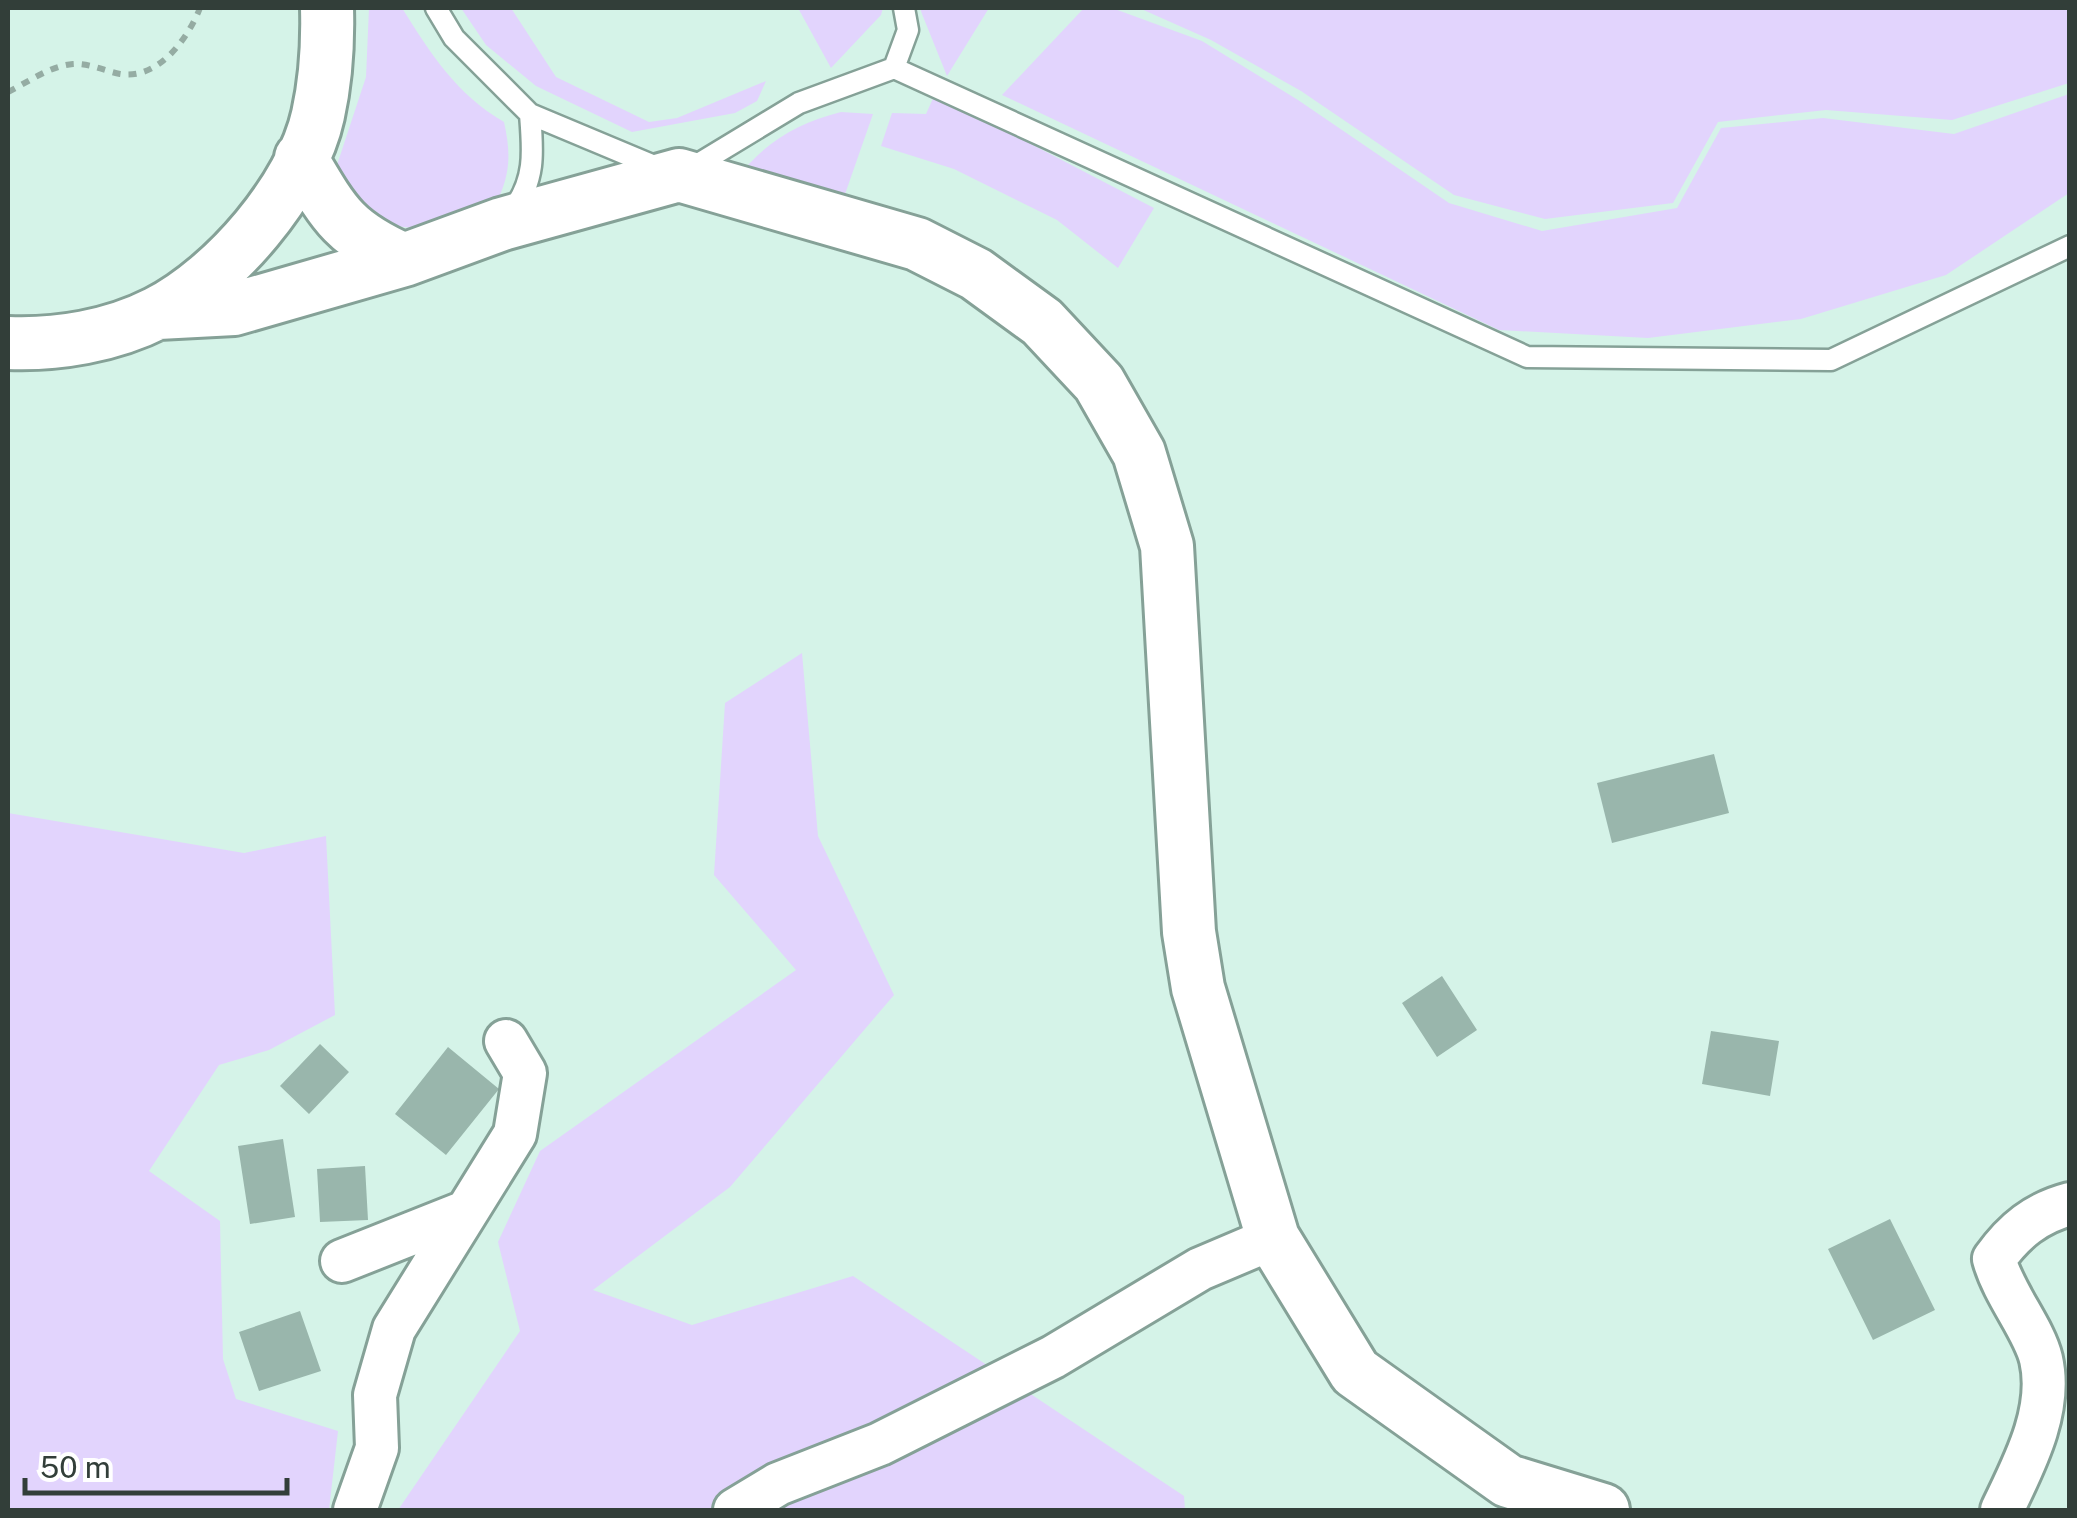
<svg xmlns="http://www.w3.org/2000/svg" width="2077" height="1518" font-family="'Public Sans',sans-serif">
<rect width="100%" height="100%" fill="#d5f3e8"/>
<!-- green -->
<path fill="#e2d4fd" d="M369,8H402C431,54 456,94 504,122C510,149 511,169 500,195L412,228L373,223L333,177L366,77Z
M461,8H511L556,77L649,122L677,118L766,81L757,101L735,113L632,132L536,86L486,45Z
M798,8H883L881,15L831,68Z
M920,8H989L947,76L922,14Z
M1084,8H1112L1202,41L1298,100L1449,203L1542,231L1677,208L1721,128L1823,118L1954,134L2069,94V193L1946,275L1801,319L1648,338L1499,330L1002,95Z
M1139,8H2069V83L1952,120L1826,110L1718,122L1673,203L1545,219L1454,195L1301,91L1211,40Z
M935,94L1154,208L1118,268L1057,220L954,169L881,146L892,113L926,114Z
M841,112L873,114L844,197L748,165C775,136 803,122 841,112Z
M802,653L818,836L894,995L730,1187L593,1290L692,1325L853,1276L1184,1496L1185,1510H398L520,1331L498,1242L540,1151L796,970L714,875L725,703Z
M8,813L244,853L326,836L335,1015L269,1050L219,1065L149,1171L220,1221L223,1359L236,1399L338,1431L329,1510H8Z"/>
<!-- building -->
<path fill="#99b6ac" d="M1714,754L1729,813L1612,843L1597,783Z
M1442,976L1477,1030L1437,1057L1402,1003Z
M1711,1031L1779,1041L1770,1096L1702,1084Z
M320,1044L349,1072L309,1114L280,1086Z
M448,1047L499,1089L446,1155L395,1114Z
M283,1139L295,1217L250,1224L238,1146Z
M365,1166L368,1220L320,1222L317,1169Z
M1890,1219L1935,1310L1873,1340L1828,1249Z
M300,1311L321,1371L259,1391L239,1332Z"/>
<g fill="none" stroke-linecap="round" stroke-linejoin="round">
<!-- service casing -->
<g stroke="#85a197" stroke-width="25">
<path id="service" d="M436,8L454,38L530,114L659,168
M894,68L1527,357L1831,360L2070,246
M690,169L799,103L894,68L908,30L904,8
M512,211C536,180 533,151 530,114"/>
</g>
<!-- minor casing -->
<g stroke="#85a197" stroke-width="48">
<path id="minor" d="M342,1261L463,1213
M355,1510L377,1448L375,1395L394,1329L515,1134L525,1073L506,1041
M735,1510L778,1484L880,1444L1053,1357L1200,1269L1273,1238
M2002,1510C2023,1466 2053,1411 2041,1359C2034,1329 2004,1295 1994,1259C2014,1231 2036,1213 2070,1204"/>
</g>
<!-- tertiary casing -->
<g stroke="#85a197" stroke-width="58">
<path id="tertiary" d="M301,158C334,214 343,233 404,260
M158,313L234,309L404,260L502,224L679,175L917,244L976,274L1042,322L1099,383L1139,453L1167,546L1189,932L1198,988L1273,1238L1355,1372L1508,1481L1603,1510
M8,343C57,345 112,336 157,313C224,279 302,189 318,115C326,79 328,43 327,8"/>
</g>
<!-- path -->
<path stroke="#95aca3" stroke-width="6" stroke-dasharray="8 8" stroke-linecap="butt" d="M8,92C28,82 50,66 73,64C89,63 105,71 120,74C159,80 188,38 200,8"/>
<!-- service -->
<use href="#service" stroke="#fff" stroke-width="20"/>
<!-- minor -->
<use href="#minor" stroke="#fff" stroke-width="42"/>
<!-- tertiary -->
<use href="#tertiary" stroke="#fff" stroke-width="52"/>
</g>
<!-- border -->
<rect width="2077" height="1518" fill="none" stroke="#323e39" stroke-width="20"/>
<!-- scale -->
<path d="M25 1478v15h262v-15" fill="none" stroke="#323e39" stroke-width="5"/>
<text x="40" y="1478" font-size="30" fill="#323e39" stroke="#ffffff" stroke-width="8" paint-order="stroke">50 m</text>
</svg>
